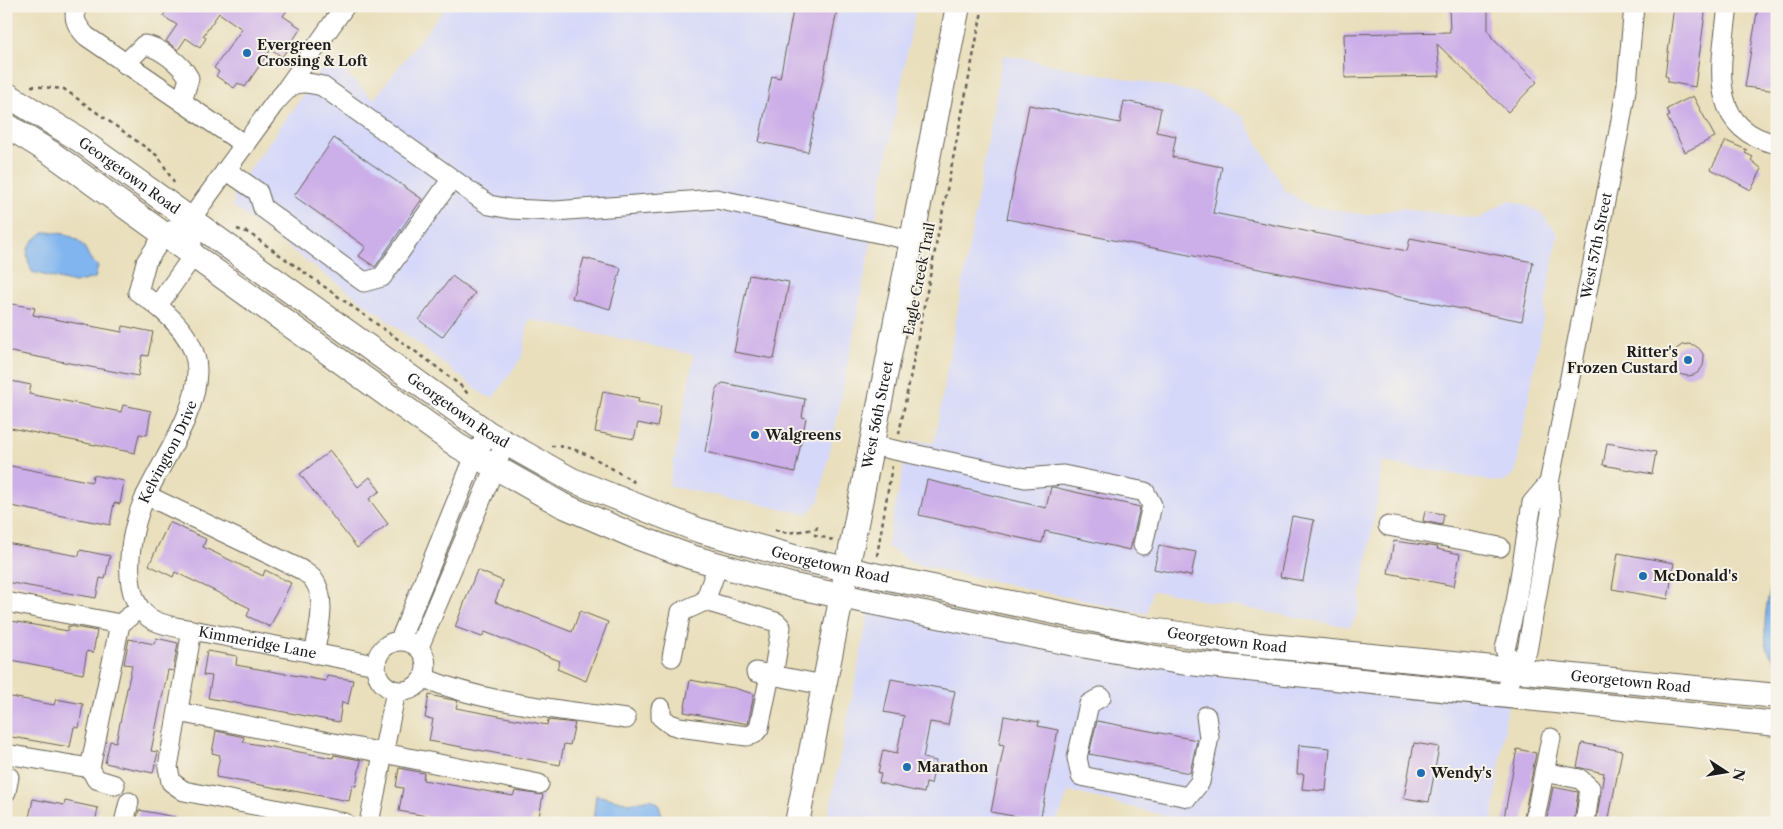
<svg xmlns="http://www.w3.org/2000/svg" width="1783" height="829" font-family="'Libre Caslon Text',serif">
<rect width="100%" height="100%" fill="#f7f3e8"/>
<filter id="ink" filterUnits="userSpaceOnUse"><feTurbulence type="fractalNoise" baseFrequency=".02" numOctaves="2"/><feDisplacementMap in="SourceGraphic" scale="10" xChannelSelector="R" yChannelSelector="G"/><feConvolveMatrix kernelMatrix="1 2 1 2 8 2 1 2 1" color-interpolation-filters="sRGB"/></filter>
<filter id="wash" filterUnits="userSpaceOnUse"><feTurbulence type="fractalNoise" baseFrequency=".0096" numOctaves="4" result="noise"/><feDisplacementMap in="SourceGraphic" scale="20" xChannelSelector="R" yChannelSelector="G"/><feGaussianBlur stdDeviation="1.12" result="paint"/><feColorMatrix in="noise" values="0 0 0 0 0 0 0 0 0 0 0 0 0 0 0 0 0 1.4 0 .05"/><feComposite in="paint" operator="in"/></filter>
<g filter="url(#wash)">
<rect width="100%" height="100%" fill="#e9dfbc"/>
<!-- built -->
<path fill="#d5d8f9" d="M446,6H916L845,380L819,501L807,514L669,486L694,355L529,319L522,357L493,398L484,395L382,316L233,207L234,191L329,59L374,99Z
M1003,55L1199,93L1243,117L1285,190L1309,206L1365,215L1402,208L1478,219L1509,200L1525,205L1539,212L1558,233L1516,471L1505,482L1491,481L1381,462L1380,486L1358,613L1350,627L1195,599L1186,595L1152,591L1147,614L914,564L887,546L909,441L934,443Z
M869,612L1508,703L1492,823H1194L1069,791L1056,823H827Z"/>
<!-- water -->
<path fill="#80b5ef" stroke="#4e6886" d="M44,232C58,232 75,234 84,247C90,256 87,258 98,266L95,278L74,283L32,272C24,251 25,246 44,232Z
M1777,569V662C1755,647 1768,589 1777,569Z
M596,795L629,803L651,799L658,803L662,815L661,823H593Z"/>
<g id="blocks">
<!-- building -->
<path fill="#ccaee8" d="M169,6H290L283,16L301,28L282,57L271,49L245,87L238,83L234,88L216,76L219,72L214,68L242,29L219,13L203,36L206,38L200,48L186,38L178,50L166,41L177,25L163,16Z
M794,6H838L808,152L759,142L772,76L780,78Z
M1449,6H1488V30L1493,39L1537,82L1508,112L1437,44L1440,76L1345,78L1344,34L1450,32Z
M1674,6H1706L1695,87L1668,82V77L1665,76Z
M1758,6H1777V91L1745,87Z
M1693,96L1715,137L1685,152L1667,117L1670,116L1667,109Z
M1124,101L1161,108L1156,132L1176,136L1172,157L1222,167L1213,213L1407,251L1410,238L1533,262L1522,321L1007,219L1029,105L1120,123Z
M334,138L422,199L375,267L359,256L366,247L294,196Z
M1726,141L1747,150L1745,153L1753,157L1751,160L1762,169L1751,190L1711,169Z
M584,258L621,268L610,309L572,298Z
M749,275L789,282L774,359L734,352Z
M452,276L475,293L442,337L419,320Z
M6,303L35,308L33,315L122,332L123,326L153,332L148,356L142,355L138,376L6,351L10,328H6Z
M1672 360a16 16 0 1 1 32 0a16 16 0 1 1-32 0Z
M6,380L31,385L29,394L121,412L123,405L151,411L147,435L139,434L135,453L6,427L10,404H6Z
M723,383L805,399L802,417L806,418L795,472L705,452L717,387Z
M603,391L639,398L638,402L661,406L657,427L638,423L634,439L595,432Z
M1607,443L1656,452L1652,474L1603,465Z
M330,451L358,487L370,477L380,491L369,499L388,524L357,548L300,474Z
M6,465L92,482L93,475L124,481L120,504L114,503L110,525L6,505Z
M927,480L1046,508L1051,487H1053L1140,507L1130,550L1045,531L1042,543L919,515Z
M1425,511L1444,514L1442,525L1423,521Z
M1292,516L1314,520L1303,581L1280,577Z
M169,522L206,539L203,547L263,576L265,570L291,583L270,627L247,616L250,608L175,572L173,577L149,565Z
M1394,541L1438,547L1437,549L1460,554L1454,586L1388,573Z
M6,543L79,556L80,550L110,556L105,579L100,578L96,598L6,582Z
M1159,545L1196,552L1191,576L1154,569Z
M1618,553L1674,563L1668,599L1612,589Z
M477,570L503,581L495,602L572,632L580,611L608,622L586,681L557,669L560,661L485,632L482,637L455,627Z
M6,620L68,631V626L97,631L93,653L87,651L83,674L6,659Z
M156,638L178,643L173,671L168,670L151,751L158,752L153,773L105,763L110,741L116,742L132,665L124,664L129,639L154,644Z
M207,651L237,656L236,665L326,681L327,676L353,680L348,704L342,702L339,722L208,698L212,676L203,675Z
M891,679L955,691L948,725L930,722L923,758L936,761L931,784L926,783L924,793L879,783L881,774L878,773L883,750L897,753L904,716L884,712Z
M690,680L734,688L754,694L748,724L684,712Z
M429,695L458,701L456,708L547,725L548,720L575,723L570,745L564,744L560,765L429,741L433,719L425,718Z
M6,696L54,705L56,699L83,704L79,728L74,727L70,747L6,736Z
M1004,716L1039,722L1038,726L1058,730L1040,821L991,812L1004,745L999,744Z
M1097,721L1197,740L1190,773L1089,754Z
M216,731L244,737L243,742L333,758L334,755L361,760L356,786L352,785L349,801L216,777L220,755L212,753Z
M1414,743L1439,747L1429,802L1404,798Z
M1582,743L1622,751L1608,823H1596L1604,773L1577,767Z
M1299,745L1330,748L1326,791L1302,789L1304,774H1297Z
M1517,749L1536,753L1523,823H1503Z
M399,768L424,773L423,780L513,796L515,791L543,795L539,817L532,816L531,823H464L399,811L403,788L396,787Z
M1553,787L1578,792L1574,823H1546Z
M33,799L64,805L65,801L98,808L95,823H28Z
M139,810L175,817L174,823H136Z"/>
</g>
</g>
<g filter="url(#ink)">
<use href="#blocks" fill-opacity="0" stroke="#646054" stroke-width="1"/>
<g fill="none" stroke-linecap="round" stroke-linejoin="round">
<!-- minor casing -->
<g stroke="#646054" stroke-width="21">
<g id="minor">
<path d="M76,6C73,20 77,26 86,36L245,145"/>
<path d="M1728,6C1722,60 1704,129 1777,144"/>
<path d="M125,64L144,45C160,47 182,65 189,78L182,102"/>
<path d="M287,88L345,6"/>
<path d="M226,170L258,192L263,208L364,282L382,277L451,180"/>
<path d="M158,305L193,256L190,220"/>
<path d="M871,445L1025,478L1063,475L1145,492L1152,505L1143,545"/>
<path d="M146,495L300,569C304,572 310,575 313,579C328,598 318,633 314,654"/>
<path d="M1388,526L1500,547"/>
<path d="M705,601L776,622L781,627L773,676"/>
<path d="M6,602L120,624L130,616"/>
<path id="s1" d="M192,630C180,628 166,626 155,621C116,603 130,531 144,500C161,461 197,415 197,371C197,337 164,309 138,292L146,262L164,235L190,220L274,104C292,83 295,79 322,86L489,205L511,209L555,211L716,199L911,240"/>
<path d="M400,640L475,456L488,433"/>
<circle cx="401" cy="666" r="25"/>
<path d="M419,647L505,443"/>
<path d="M672,657L681,612L705,601L718,565"/>
<path d="M1512,670L1505,649L1516,602L1532,503L1549,483"/>
<path d="M756,672L824,685"/>
<path d="M424,678C487,704 559,709 626,719"/>
<path id="s2" d="M1506,695L1512,670L1527,651L1551,513L1549,483L1619,131L1627,84L1634,6"/>
<path d="M1101,697L1089,704L1077,758L1081,776L1188,797L1200,782L1209,737L1206,716"/>
<path d="M661,708V717L670,724L679,727L747,736L754,734L759,728L770,675"/>
<path d="M178,712L539,784"/>
<path d="M6,754L90,768L120,624"/>
<path d="M90,768L96,779L115,785"/>
<path d="M1544,772L1580,779L1590,788L1585,823"/>
<path d="M6,792L9,777"/>
<path d="M124,823L129,802"/>
<path id="s3" d="M345,823L184,791L171,782L168,767L192,630L376,665"/>
<path d="M369,823L396,691"/>
<path d="M1534,823L1551,738"/>
</g>
</g>
<!-- major casing -->
<g stroke="#646054" stroke-width="26">
<g id="major">
<path id="s4" d="M6,94L80,140L488,433L572,480L698,530L801,559L874,575L1123,626L1250,644L1777,696"/>
<path d="M6,125L51,153L458,446L562,505L634,536L691,557L794,586L841,596L1075,644L1180,662L1777,724"/>
<path id="s5" d="M797,823L958,6"/>
</g>
</g>
<!-- path -->
<path stroke="#646054" stroke-width="2.5" stroke-dasharray="4 4" stroke-linecap="butt" d="M31,86L64,89L159,157L174,183
M237,229L249,233L430,362L461,386L468,394
M899,434L983,6
M551,446C581,445 611,469 636,483
M817,526L815,535L833,540
M775,530L788,533L815,529
M877,556L892,466"/>
<!-- minor -->
<use href="#minor" stroke="#fff" stroke-width="19"/>
<!-- major -->
<use href="#major" stroke="#fff" stroke-width="24"/>
</g>
</g>
<!-- markers -->
<g fill="#1f6fb2" stroke="#f7f3e8" stroke-width="2">
<circle cx="247" cy="53" r="5"/>
<circle cx="1688" cy="360" r="5"/>
<circle cx="755" cy="435" r="5"/>
<circle cx="1643" cy="576" r="5"/>
<circle cx="907" cy="767" r="5"/>
<circle cx="1421" cy="773" r="5"/>
</g>
<g text-anchor="middle" stroke-width="4" stroke-linejoin="round" paint-order="stroke">
<!-- poi labels -->
<g font-size="14" font-weight="bold" fill="#1c1c1c" stroke="#f7f3e8" text-anchor="start">
<text x="257" y="50">Evergreen<tspan x="257" dy="16">Crossing &amp; Loft</tspan></text>
<text x="1678" y="357" text-anchor="end">Ritter's<tspan x="1678" dy="16">Frozen Custard</tspan></text>
<text x="765" y="440">Walgreens</text>
<text x="1653" y="581">McDonald's</text>
<text x="917" y="772">Marathon</text>
<text x="1431" y="778">Wendy's</text>
</g>
<!-- street labels -->
<g font-size="14" fill="#1c1c1c" stroke="#f7f3e8">
<text dy="5" stroke="none"><textPath href="#s4" startOffset="148">Georgetown Road</textPath></text>
<text dy="5" stroke="none"><textPath href="#s2" startOffset="462">West 57th Street</textPath></text>
<text transform="translate(919 279) rotate(-79)" y="5">Eagle Creek Trail</text>
<text dy="5" stroke="none"><textPath href="#s4" startOffset="552">Georgetown Road</textPath></text>
<text dy="5" stroke="none"><textPath href="#s5" startOffset="416">West 56th Street</textPath></text>
<text dy="5" stroke="none"><textPath href="#s1" startOffset="224">Kelvington Drive</textPath></text>
<text dy="5" stroke="none"><textPath href="#s4" startOffset="958">Georgetown Road</textPath></text>
<text dy="5" stroke="none"><textPath href="#s4" startOffset="1362">Georgetown Road</textPath></text>
<text dy="5" stroke="none"><textPath href="#s3" startOffset="401">Kimmeridge Lane</textPath></text>
<text dy="5" stroke="none"><textPath href="#s4" startOffset="1768">Georgetown Road</textPath></text>
</g>
</g>
<!-- margin -->
<rect width="1783" height="829" fill="none" stroke="#f7f3e8" stroke-width="25"/>
<!-- north arrow -->
<g transform="translate(1726 772) rotate(102)" stroke="#f7f3e8" stroke-width="4" paint-order="stroke">
<path d="M0-4L9 19L0 12L-9 19Z" fill="#1c1c1c"/>
<text y="-8" font-size="14" font-weight="bold" text-anchor="middle" fill="#1c1c1c">N</text>
</g>
</svg>
